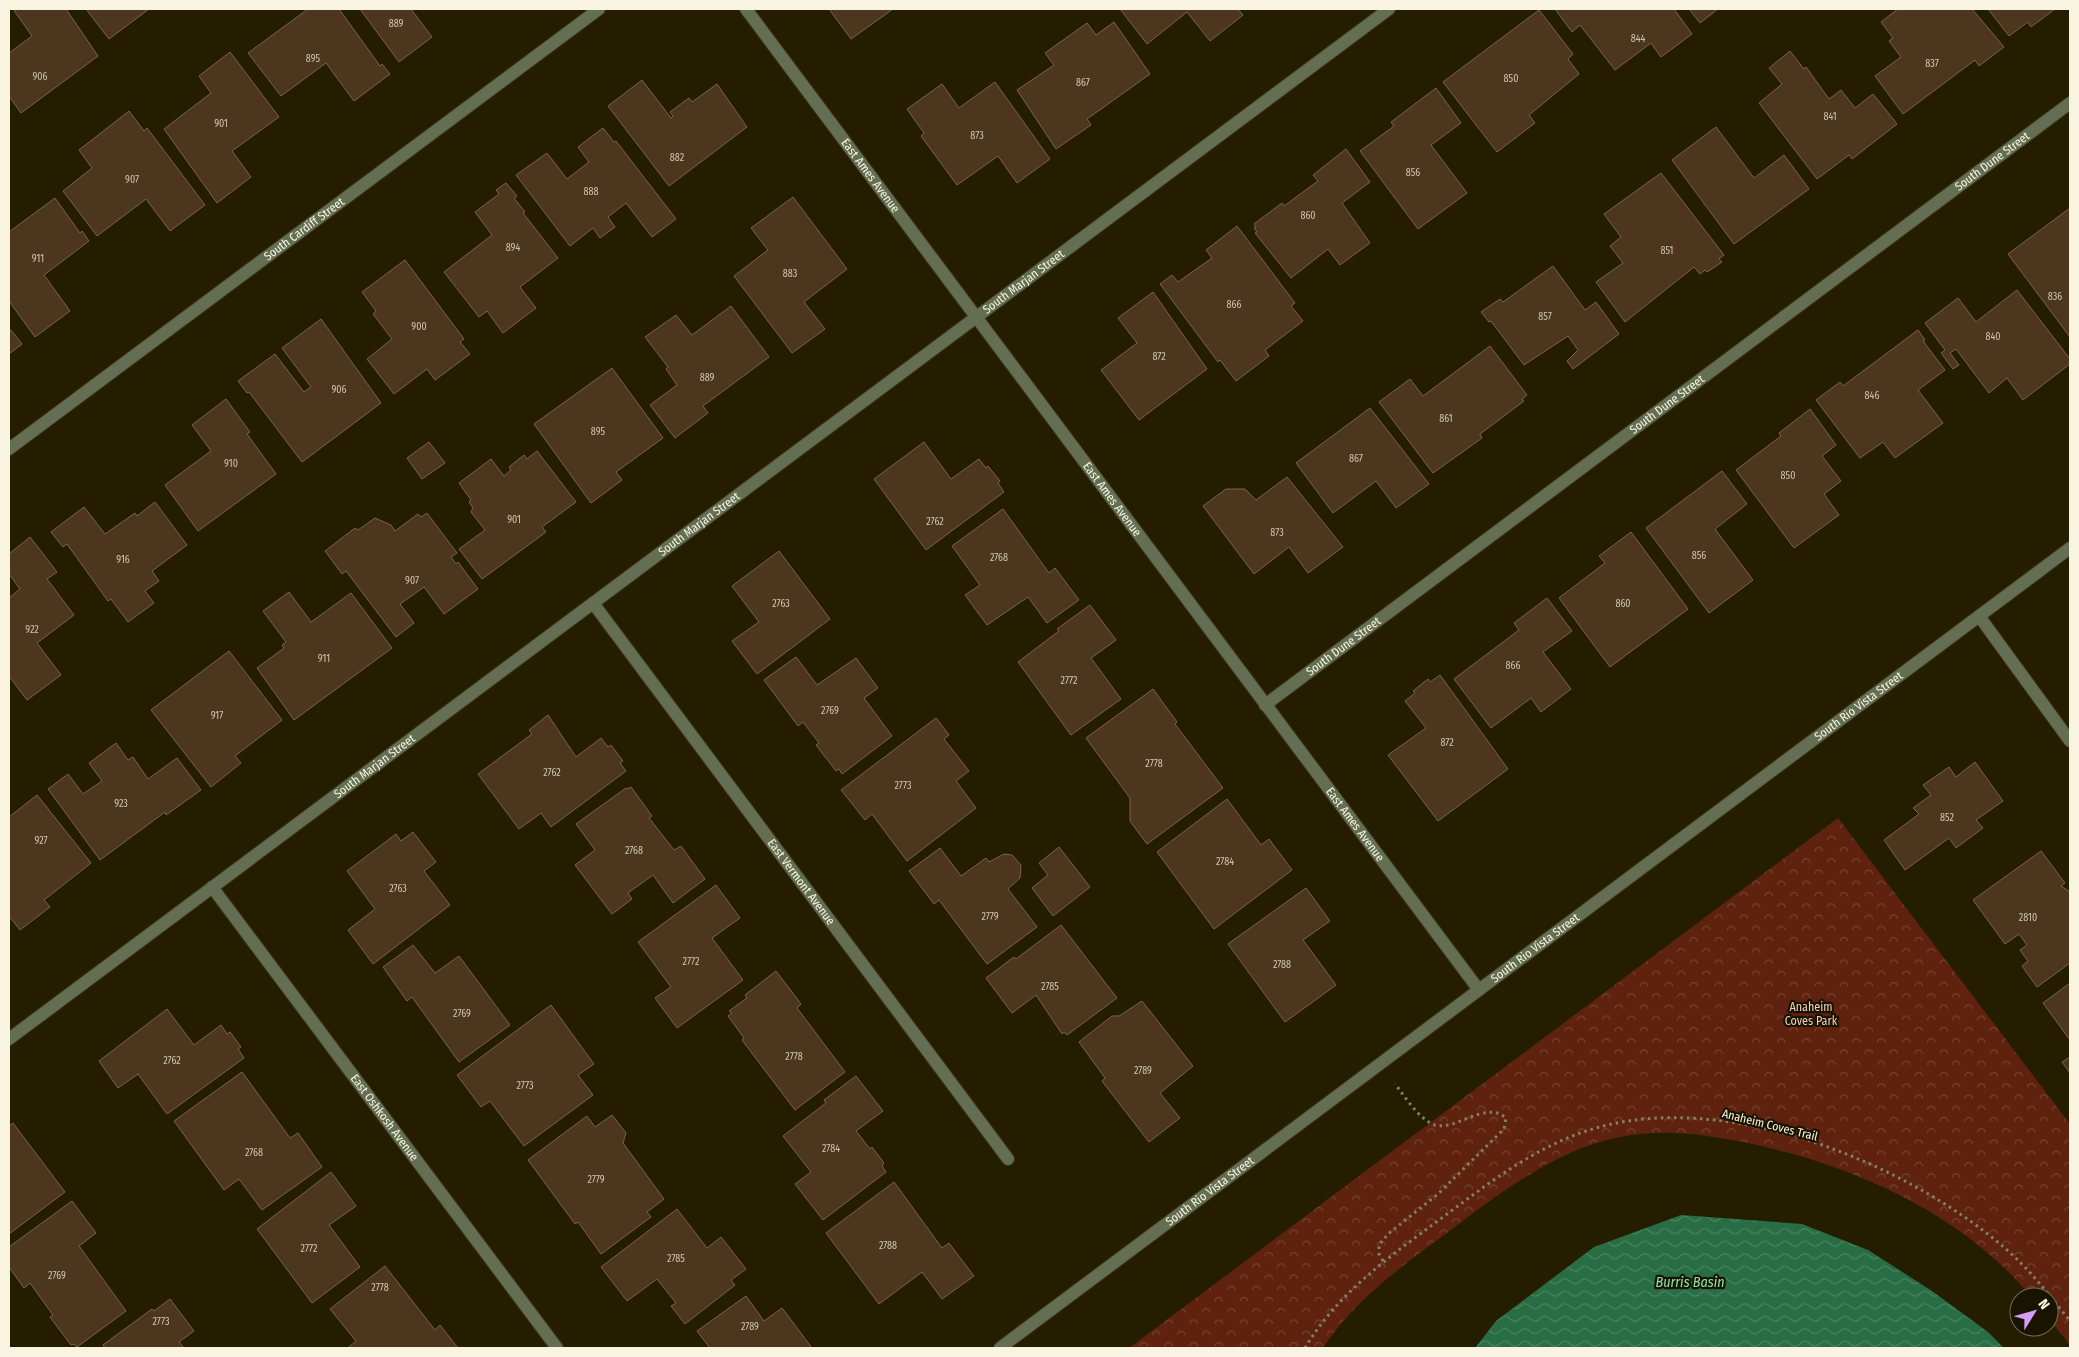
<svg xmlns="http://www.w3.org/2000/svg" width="2079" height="1357" font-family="'Fira Sans Condensed',sans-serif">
<defs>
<pattern id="park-crowns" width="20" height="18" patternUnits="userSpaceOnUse" patternTransform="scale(1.25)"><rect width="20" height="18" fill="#5e220e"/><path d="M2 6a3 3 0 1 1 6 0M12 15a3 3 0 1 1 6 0" fill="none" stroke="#764331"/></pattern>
<pattern id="water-waves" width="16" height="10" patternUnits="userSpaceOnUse" patternTransform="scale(1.25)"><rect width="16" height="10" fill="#296d45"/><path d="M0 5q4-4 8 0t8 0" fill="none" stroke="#498260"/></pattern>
</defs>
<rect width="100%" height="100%" fill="#241d00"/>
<!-- park -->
<path fill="url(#park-crowns)" d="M1838,818L2070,1124V1345L2049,1319V1297H2031C1964,1214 1851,1164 1748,1143C1706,1135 1663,1128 1620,1137C1555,1149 1493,1198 1440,1238C1398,1269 1352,1303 1323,1348H1129Z"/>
<!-- water -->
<path fill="url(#water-waves)" d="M1681,1215L1802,1224L1868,1250L1932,1291L1988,1332L2004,1348H1475L1496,1321L1594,1247Z"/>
<!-- building -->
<path fill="#4c361d" stroke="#7c6349" d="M13,9H66L98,56L21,113L9,96V53L32,36Z
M86,9H149L109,39Z
M308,9H339L380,66L382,64L390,74L354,101L326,63L281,96L248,53Z
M360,9H411L432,37L399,62Z
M829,9H893L851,39Z
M1120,9H1238L1243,15L1210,41L1187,12L1147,44Z
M1555,9H1674L1692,34L1661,57L1651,43L1615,70L1580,25L1572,32Z
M1689,9H1718L1700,23Z
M1898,9H1972L2004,47L1979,66L1975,60L1903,114L1875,76L1901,57L1889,41L1893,38L1881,22Z
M1988,9H2055L2031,27L2028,22L2009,36Z
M1539,10L1573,54L1568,59L1579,74L1529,115L1535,123L1497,152L1443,82Z
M1114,22L1150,74L1087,119L1091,125L1056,149L1017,90L1054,65L1045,53L1087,23L1096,35Z
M1790,51L1804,69L1806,67L1829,99L1841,90L1855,108L1873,94L1897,124L1852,159L1849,155L1817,179L1759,103L1782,84L1769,68Z
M230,52L279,117L232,151L251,177L217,203L164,129L211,93L199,76Z
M642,80L671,118L673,116L670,112L689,98L692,102L717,84L747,127L669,186L608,106Z
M995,82L1050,159L1017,183L998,156L957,185L921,136L924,133L907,109L942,84L959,108Z
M1436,88L1461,123L1431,145L1467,193L1418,229L1360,151L1394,126L1391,122Z
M129,111L144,131L147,128L205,205L170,231L146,199L97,236L63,191L92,168L79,150Z
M1716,127L1754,178L1784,155L1809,189L1734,244L1672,160Z
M603,128L614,142L616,141L676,219L652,237L626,203L608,217L615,227L600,238L593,228L570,246L516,175L547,153L567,179L589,162L578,147Z
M1346,149L1370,182L1342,203L1370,243L1340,265L1328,249L1291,278L1255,233L1257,232L1254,228L1256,227L1254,224L1282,203L1284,206L1318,181L1313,175Z
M1661,173L1724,255L1719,259L1722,262L1707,272L1705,270L1700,274L1694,267L1625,322L1596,282L1623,263L1610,246L1621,237L1604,214Z
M506,183L517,196L514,198L525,212L523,213L558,258L520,287L536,308L503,333L487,311L479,317L444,272L492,235L475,212L499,194L496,190Z
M793,197L847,269L804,302L825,329L792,353L734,276L768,250L751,228Z
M55,198L80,233L82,231L89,241L44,275L70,311L35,337L9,301V232Z
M2070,208V337L2008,254Z
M1237,226L1295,303L1291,306L1303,321L1265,350L1269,356L1236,381L1220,360L1218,362L1160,284L1172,275L1178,282L1212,258L1206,250Z
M405,260L464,339L460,342L470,354L435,380L427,369L394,394L367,359L392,339L373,314L376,311L362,292Z
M1553,266L1585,310L1596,302L1619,334L1573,369L1567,361L1578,350L1568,336L1524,365L1491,321L1489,322L1481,312L1500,299L1503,302Z
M2017,290L2070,359V364L2023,400L2007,378L1989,393L1956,349L1950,353L1959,365L1953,369L1941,353L1945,350L1925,323L1958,298L1976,322Z
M1153,292L1207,369L1139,420L1101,370L1137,343L1118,318Z
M731,306L769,357L703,406L708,413L675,438L650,405L677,385L666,369L668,367L645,337L676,315L692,335Z
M321,319L381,403L302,462L249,392L247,393L238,381L275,354L304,392L311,387L282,348Z
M11,330L22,344L9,354V331Z
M1918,330L1925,340L1923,341L1945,370L1918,390L1943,423L1895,458L1883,442L1860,458L1816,400L1840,382L1843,386Z
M1490,346L1527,395L1522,399L1524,401L1480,434L1482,438L1433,473L1379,402L1410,379L1423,396Z
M612,368L663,438L616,472L622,480L591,503L534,424Z
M226,399L250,432L247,434L276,474L198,531L165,485L211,451L192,425Z
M1370,408L1429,484L1396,508L1376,481L1333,513L1296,463Z
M1810,409L1836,445L1822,456L1841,481L1824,494L1839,515L1794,548L1736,470L1781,436L1779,433Z
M429,442L445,463L422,479L407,458Z
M924,442L951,479L979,459L986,468L988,466L1000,481L998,483L1004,492L926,550L874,479Z
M537,451L576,502L542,527L546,532L482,579L459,549L485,530L471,512L473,508L469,502L471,500L459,483L491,459L504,476L511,470L509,467L524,455L527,459Z
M1722,471L1747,504L1715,529L1753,580L1709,613L1646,528Z
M1287,477L1343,547L1308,573L1289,547L1254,574L1203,506L1226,489H1245L1256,500Z
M155,502L187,545L152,571L159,581L145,591L154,603L128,622L111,599L108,601L67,544L63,547L51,532L84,507L105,534L135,513L137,516Z
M1003,509L1049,573L1055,568L1079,600L1047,623L1028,597L987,625L965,595L980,585L952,546Z
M427,513L457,553L451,557L456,564L458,562L478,589L444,614L424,587L400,604L414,623L396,637L346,571L342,574L325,551L355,528L358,530L375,518L391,525L395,531L418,514L421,517Z
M1631,532L1688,609L1610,667L1559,598L1605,563L1599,556Z
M30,537L57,572L47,579L74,615L37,643L61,675L27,700L9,676V598L20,589L9,574V554Z
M779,551L830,619L757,674L732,641L759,622L732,586Z
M289,592L311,622L351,593L392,648L294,720L257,668L284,648L282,645L286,642L263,611Z
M1547,598L1572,631L1543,652L1571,689L1541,712L1531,698L1491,728L1454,679L1519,630L1514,623Z
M1090,605L1116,640L1091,658L1121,699L1071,735L1018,662L1059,631L1057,629Z
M229,651L282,720L235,756L241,763L211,787L151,710Z
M796,657L817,685L856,658L878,688L864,698L892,736L842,774L839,769L836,771L816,745L819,743L803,722L798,726L764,680Z
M1440,675L1508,769L1438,821L1388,755L1426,728L1405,701L1415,693L1413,691L1428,679L1430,682Z
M1153,689L1177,722L1175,724L1223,788L1147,844L1130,821V798L1086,738Z
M548,715L576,757L601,738L608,747L611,745L623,761L620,763L626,771L551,827L541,813L519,829L478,774L532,734L529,730Z
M936,718L949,735L944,739L969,771L956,781L976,808L907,861L872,814L865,820L841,790Z
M116,743L128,760L133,757L148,779L177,758L201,790L166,815L165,812L100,860L48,789L68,774L83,794L102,781L89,763Z
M1975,762L2003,801L1976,820L1983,828L1956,848L1949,838L1905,870L1884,840L1919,814L1913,808L1931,795L1923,785L1949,767L1956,777Z
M631,787L652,816L649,818L674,850L681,846L705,879L673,903L653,875L628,893L632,899L612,914L575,865L595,850L576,824L626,788L627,789Z
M37,795L91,863L44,900L50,907L20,930L9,916V817Z
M1227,799L1261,845L1269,839L1292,870L1214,929L1157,852Z
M413,832L436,862L424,871L450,905L373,964L348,930L375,909L347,871L396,834L401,841Z
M1059,847L1090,887L1053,916L1032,888L1048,875L1039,863Z
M940,848L961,876L986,858L989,862L1004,854L1012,855L1021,865L1020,878L1008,889L1037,927L987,964L939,900L934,904L909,871Z
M2041,851L2065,883L2061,886L2070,892V963L2037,987L2022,966L2028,961L2020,950L2027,945L2019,934L2005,944L1973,900Z
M716,885L740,918L712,938L743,980L677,1028L655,998L671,987L638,942Z
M1306,888L1330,921L1303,940L1336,985L1285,1022L1228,944Z
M1061,925L1117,998L1067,1035L1064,1032L1062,1034L1036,995L1012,1013L986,978L1014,957L1016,959Z
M413,945L435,973L459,956L510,1025L459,1062L412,997L407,1001L383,967Z
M776,971L801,1004L797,1008L845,1072L795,1110L742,1040L744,1038L728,1016L732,1013L729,1011L747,998L745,995Z
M2070,983V1040L2043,1003Z
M1142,1001L1193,1066L1160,1093L1180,1118L1149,1142L1102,1081L1105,1078L1079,1042L1112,1016H1119Z
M551,1005L594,1064L578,1075L593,1095L524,1146L490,1101L481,1107L457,1075Z
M167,1009L194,1045L221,1025L227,1034L230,1032L241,1047L238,1049L244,1058L167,1114L138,1074L118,1088L99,1061Z
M2070,1057V1073L2062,1062Z
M242,1072L290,1138L298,1133L322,1167L262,1210L239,1179L224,1190L174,1121Z
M856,1076L883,1111L856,1131L870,1149L872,1147L884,1163L882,1166L886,1172L823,1220L795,1184L811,1172L783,1136L826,1103L824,1100Z
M612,1115L626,1133L623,1143L664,1199L647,1212L651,1217L601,1254L578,1222L575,1224L528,1160L587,1116L595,1127Z
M13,1123L65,1192L9,1234V1126Z
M331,1172L356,1206L329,1225L360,1267L312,1303L257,1229Z
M894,1182L942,1248L949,1243L974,1276L942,1299L922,1272L879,1304L826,1233Z
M72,1201L96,1233L79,1246L126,1311L77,1347L74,1344L71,1345L50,1317L53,1315L30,1283L24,1288L9,1267V1247Z
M677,1209L707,1248L721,1237L746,1269L731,1280L735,1285L685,1324L671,1306L676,1303L657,1279L627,1301L601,1267Z
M385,1266L435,1330L440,1325L458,1348H350L349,1347L356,1341L330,1309Z
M746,1296L764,1321L782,1308L812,1348H710L697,1331Z
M170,1299L194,1331L179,1342L184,1348H105L103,1345L152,1309L154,1311Z"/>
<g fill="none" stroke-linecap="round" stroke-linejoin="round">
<!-- minor casing -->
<g stroke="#3d371b" stroke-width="14">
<g id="minor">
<path id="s1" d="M746,9L1479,990"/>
<path id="s2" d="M9,449L599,9"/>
<path id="s3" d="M593,603L1008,1159"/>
<path d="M1979,616L2070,741"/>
<path id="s4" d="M1265,705L2070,103"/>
<path id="s5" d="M212,887L557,1348"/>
<path id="s6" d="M9,1039L1389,9"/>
<path id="s7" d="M1000,1348L2070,548"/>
</g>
</g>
<!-- path -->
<path stroke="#868068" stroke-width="3" stroke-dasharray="2.5 4" stroke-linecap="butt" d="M1383,1261L1379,1254V1245L1388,1234L1438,1194L1504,1129L1506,1118C1485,1099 1453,1134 1432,1124C1416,1115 1406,1098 1395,1084
M1305,1348C1337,1294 1389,1257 1439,1220C1488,1184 1536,1145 1596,1128C1727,1090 1908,1163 2007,1250C2031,1271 2050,1296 2070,1321"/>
<!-- minor -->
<use href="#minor" stroke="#646e53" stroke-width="12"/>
</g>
<g text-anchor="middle" stroke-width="4.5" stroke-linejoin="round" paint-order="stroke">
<!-- number labels -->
<g font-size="10" fill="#cdc4b0">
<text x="396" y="27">889</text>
<text x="1638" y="42">844</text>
<text x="313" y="62">895</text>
<text x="1932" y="67">837</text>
<text x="40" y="80">906</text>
<text x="1511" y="82">850</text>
<text x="1083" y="86">867</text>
<text x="1830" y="120">841</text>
<text x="221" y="127">901</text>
<text x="977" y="139">873</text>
<text x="677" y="161">882</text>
<text x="1413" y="176">856</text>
<text x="132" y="183">907</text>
<text x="591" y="195">888</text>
<text x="1308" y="219">860</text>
<text x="513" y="251">894</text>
<text x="1667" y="254">851</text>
<text x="38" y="262">911</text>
<text x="790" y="277">883</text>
<text x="2055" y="300">836</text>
<text x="1234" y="308">866</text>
<text x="1545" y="320">857</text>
<text x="419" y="330">900</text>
<text x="1993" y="340">840</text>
<text x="1159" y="360">872</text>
<text x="707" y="381">889</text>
<text x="339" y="393">906</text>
<text x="1872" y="399">846</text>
<text x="1446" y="422">861</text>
<text x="598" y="435">895</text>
<text x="1356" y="462">867</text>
<text x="231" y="467">910</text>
<text x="1788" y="479">850</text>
<text x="514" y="523">901</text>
<text x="935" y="525">2762</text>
<text x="1277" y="536">873</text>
<text x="1699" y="559">856</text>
<text x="999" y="561">2768</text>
<text x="123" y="563">916</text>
<text x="412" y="584">907</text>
<text x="781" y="607">2763</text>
<text x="1623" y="607">860</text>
<text x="32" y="633">922</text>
<text x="324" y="662">911</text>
<text x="1513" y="669">866</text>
<text x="1069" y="684">2772</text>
<text x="830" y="714">2769</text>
<text x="217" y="719">917</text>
<text x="1447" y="746">872</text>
<text x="1154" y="767">2778</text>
<text x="552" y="776">2762</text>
<text x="903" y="789">2773</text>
<text x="121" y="807">923</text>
<text x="1947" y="821">852</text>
<text x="41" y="844">927</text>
<text x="634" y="854">2768</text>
<text x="1225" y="865">2784</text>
<text x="398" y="892">2763</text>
<text x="990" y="920">2779</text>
<text x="2028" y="921">2810</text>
<text x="691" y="965">2772</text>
<text x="1282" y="968">2788</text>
<text x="1050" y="990">2785</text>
<text x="462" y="1017">2769</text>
<text x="794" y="1060">2778</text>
<text x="172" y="1064">2762</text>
<text x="1143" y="1074">2789</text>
<text x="525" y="1089">2773</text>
<text x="831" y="1152">2784</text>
<text x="254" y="1156">2768</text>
<text x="596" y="1183">2779</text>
<text x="888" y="1249">2788</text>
<text x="309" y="1252">2772</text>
<text x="676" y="1262">2785</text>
<text x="57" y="1279">2769</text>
<text x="380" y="1291">2778</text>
<text x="161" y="1325">2773</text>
<text x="750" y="1330">2789</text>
</g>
<!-- street labels -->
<g font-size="12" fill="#f8f4e1" stroke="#191400">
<text dy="4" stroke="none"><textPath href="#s4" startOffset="908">South Dune Street</textPath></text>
<text dy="4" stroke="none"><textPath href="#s1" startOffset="208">East Ames Avenue</textPath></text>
<text dy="4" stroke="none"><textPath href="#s2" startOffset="368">South Cardiff Street</textPath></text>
<text dy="4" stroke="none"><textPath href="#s6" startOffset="1266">South Marjan Street</textPath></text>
<text dy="4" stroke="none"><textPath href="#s4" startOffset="502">South Dune Street</textPath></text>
<text dy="4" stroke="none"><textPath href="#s1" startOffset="612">East Ames Avenue</textPath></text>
<text dy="4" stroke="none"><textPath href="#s6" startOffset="861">South Marjan Street</textPath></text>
<text dy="4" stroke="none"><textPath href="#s4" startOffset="98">South Dune Street</textPath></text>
<text dy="4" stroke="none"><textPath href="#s7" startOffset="1072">South Rio Vista Street</textPath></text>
<text dy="4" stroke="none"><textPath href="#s6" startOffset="456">South Marjan Street</textPath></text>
<text dy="4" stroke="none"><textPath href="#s1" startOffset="1018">East Ames Avenue</textPath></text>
<text dy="4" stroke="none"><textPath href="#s3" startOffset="348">East Vermont Avenue</textPath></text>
<text dy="4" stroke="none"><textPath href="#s7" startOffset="668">South Rio Vista Street</textPath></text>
<text dy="4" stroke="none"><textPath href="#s5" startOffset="288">East Oshkosh Avenue</textPath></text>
<text transform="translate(1770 1125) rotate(14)" y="4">Anaheim Coves Trail</text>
<text dy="4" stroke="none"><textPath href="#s7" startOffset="262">South Rio Vista Street</textPath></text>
</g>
<!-- park labels -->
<g font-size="12" fill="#f4cbbe" stroke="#191400">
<text x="1811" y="1011">Anaheim<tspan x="1811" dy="14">Coves Park</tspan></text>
</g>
<!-- water labels -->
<g font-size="14" font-style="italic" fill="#89e7aa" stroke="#191400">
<text x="1690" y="1287">Burris Basin</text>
</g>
</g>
<!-- border -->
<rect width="2079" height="1357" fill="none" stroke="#f8f4e1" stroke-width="20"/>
<!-- north arrow -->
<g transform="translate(2034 1312) rotate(53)"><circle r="24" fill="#191400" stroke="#726e5a"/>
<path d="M0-4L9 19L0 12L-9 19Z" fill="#d59bfb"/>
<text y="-8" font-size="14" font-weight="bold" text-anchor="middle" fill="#f8f4e1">N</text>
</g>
</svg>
